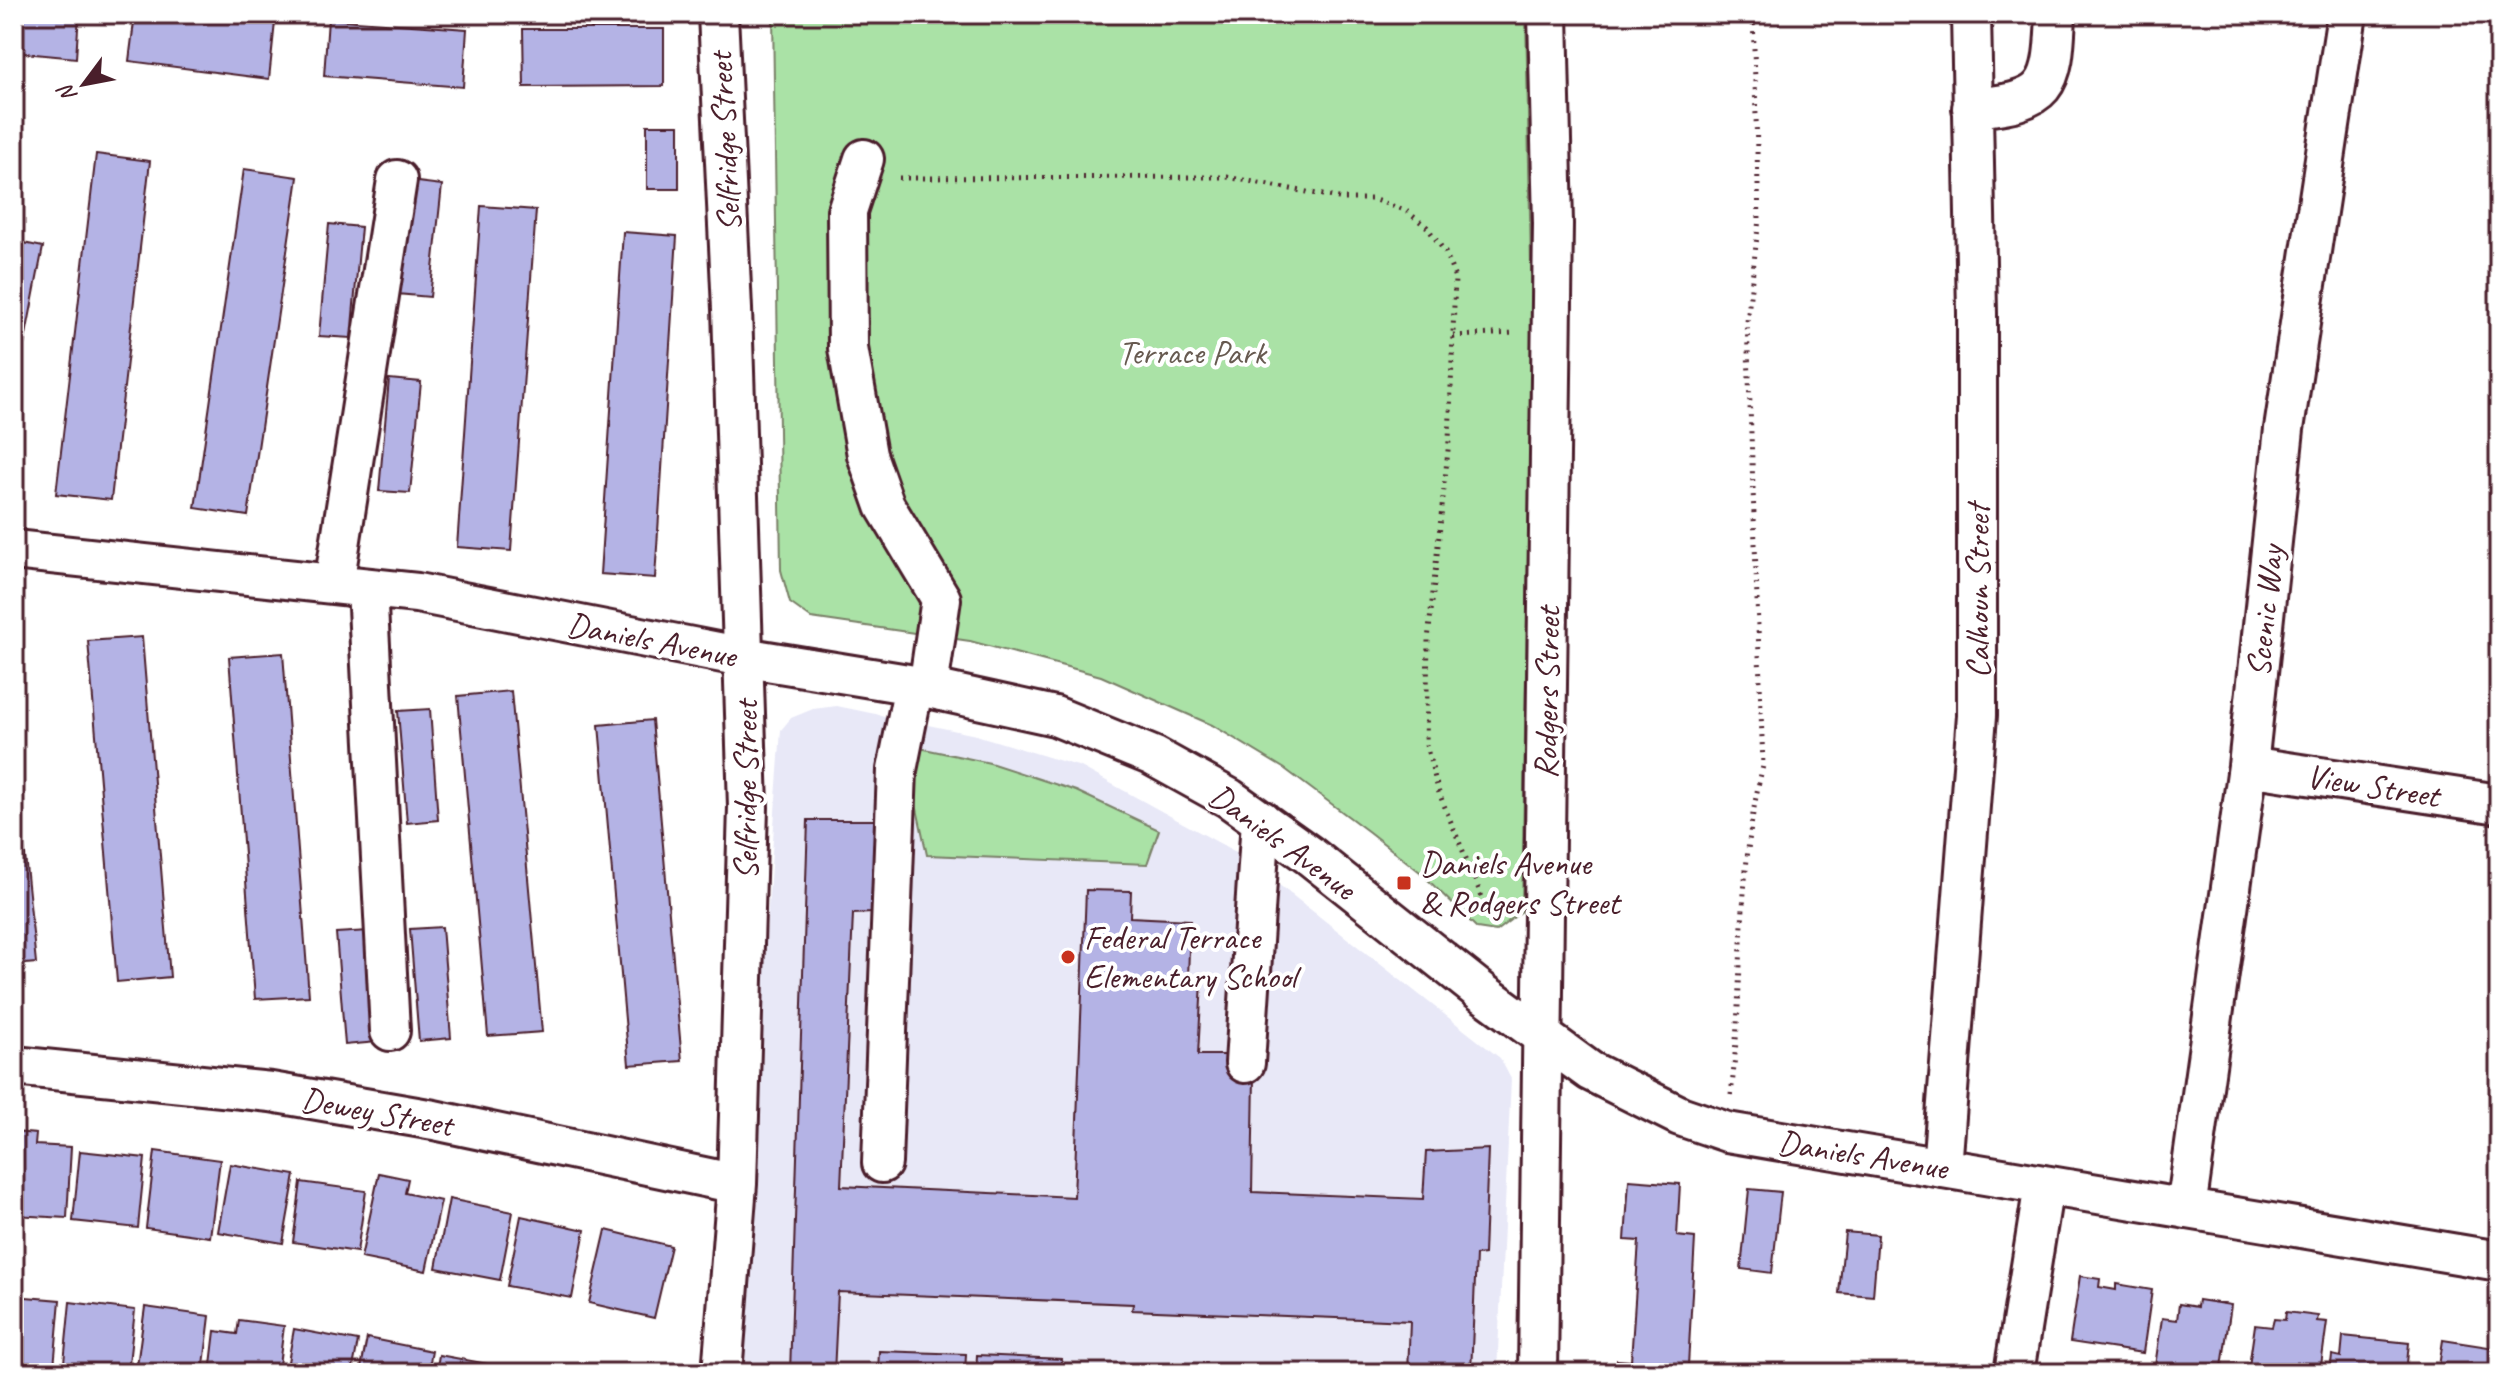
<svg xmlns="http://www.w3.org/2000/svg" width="2513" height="1387" font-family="Caveat,sans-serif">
<rect width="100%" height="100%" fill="#fff"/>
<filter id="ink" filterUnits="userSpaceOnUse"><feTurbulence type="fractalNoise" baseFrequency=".0125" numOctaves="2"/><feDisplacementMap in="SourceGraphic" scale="16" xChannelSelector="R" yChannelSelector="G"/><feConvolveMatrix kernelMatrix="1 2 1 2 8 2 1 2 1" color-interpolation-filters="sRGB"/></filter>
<g filter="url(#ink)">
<!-- built -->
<path fill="#e8e8f7" d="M837,706L976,735L1081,767L1241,855L1500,1058L1511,1079L1497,1373H734L781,730L791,718L813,709Z"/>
<!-- green -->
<path fill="#aae2a6" stroke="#7a8068" stroke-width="2" d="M773,14H1526L1532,317L1522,911L1496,931L1477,928L1420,872L1369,832L1285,769L1212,725L1101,676L970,641L811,618L790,603L781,570Z
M915,747L990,763L1076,791L1159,830L1147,864L927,855L911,781Z"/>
<!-- building -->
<path fill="#b4b3e5" stroke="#4a1f2b" stroke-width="2" d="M14,14H79L76,58L14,52Z
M135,14H214L275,22L269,79L129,61Z
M328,19L467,29L463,87L324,76Z
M523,29H664V86L524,87Z
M647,125H679V189H647Z
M96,154L150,161L111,500L56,494Z
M244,169L298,177L248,516L195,508Z
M410,181L442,185L430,297L397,294Z
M481,206L536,210L511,551L457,547Z
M329,224L361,227L351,338L319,336Z
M623,232L677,236L655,578L600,574Z
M14,241L43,247L22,356L14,355Z
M389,379L421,382L410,493L379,491Z
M142,637L170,977L117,982L88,641Z
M283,653L309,996L255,999L229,657Z
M511,691L542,1032L488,1036L458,696Z
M430,709L438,820L407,823L398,711Z
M652,720L682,1061L629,1065L599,725Z
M14,748L36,963L14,965Z
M808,820H875L871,913L853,914L841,1186L1074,1197L1086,890L1131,891L1130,917L1190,920L1188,979L1202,981L1198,1055H1235L1254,1077L1252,1192L1423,1199L1426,1152L1488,1149L1484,1254L1476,1255L1471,1373H1408L1410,1321L1132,1310L1133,1304L838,1292L834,1373H790Z
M442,927L451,1038L419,1041L410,929Z
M369,931L377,1042L345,1045L336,933Z
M14,1132L36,1134L35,1145L71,1147L67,1218L14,1215Z
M80,1151L145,1158L138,1228L73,1221Z
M155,1151L220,1160L210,1237L146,1228Z
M230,1164L295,1175L283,1243L218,1232Z
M379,1173L408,1179L405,1193L441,1201L426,1271L361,1258Z
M1629,1180L1680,1184L1677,1236L1695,1238L1688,1366L1674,1365L1673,1373H1617V1360L1631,1361L1639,1241L1625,1240Z
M301,1182L366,1191L357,1252L293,1242Z
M1749,1189L1781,1192L1772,1273L1741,1269Z
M449,1199L513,1212L500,1280L436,1268Z
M521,1216L585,1230L572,1298L507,1286Z
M606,1230L671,1246L654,1318L589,1303Z
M1845,1232L1878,1235L1873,1296L1839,1293Z
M2080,1276L2100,1279L2099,1287L2116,1290V1284L2152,1290L2143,1353L2070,1342Z
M14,1296L60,1300L54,1367L14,1363Z
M2198,1300L2231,1305L2222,1367L2206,1365L2205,1373H2154L2162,1318L2177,1320L2179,1304L2197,1307Z
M70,1302L135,1310L128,1372L93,1368V1373H63Z
M145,1307L210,1316L203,1373H136Z
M2286,1312L2318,1316L2317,1321L2327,1322L2320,1373H2248L2255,1325L2272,1327L2274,1319L2285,1320Z
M239,1320L284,1326L278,1373H210L215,1331L237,1334Z
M294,1329L358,1341L352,1373H286Z
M2343,1336L2409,1343L2406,1373H2330L2332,1355L2341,1357Z
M367,1338L432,1351L428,1373H360Z
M2443,1340L2495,1348L2491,1373H2438Z
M879,1351L966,1354L965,1373H878Z
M439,1355L504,1367L503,1373H436Z
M977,1355L1062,1359L1061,1373H976Z"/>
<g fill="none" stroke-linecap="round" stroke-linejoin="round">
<!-- minor casing -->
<g stroke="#4a1f2b" stroke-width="44">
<path id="minor" d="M718,14L732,309L748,807L737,1184L722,1373
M1972,108C2049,101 2053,89 2056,14
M864,159L847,211L848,348L867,455L885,506L941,599L928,688
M14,550L417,593L743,657L914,685L1055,716L1153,756L1229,798L1309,855L1483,993L1590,1071L1680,1116L1727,1132L2499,1261
M334,584L397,180
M367,588L390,1031
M2248,766L2499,804
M1245,1063L1261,820
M14,1066L271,1092L434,1120L737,1184
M882,1163L897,770L914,685
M1942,1168L1977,715V313L1971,14
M2186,1209L2248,766L2284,429L2347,14
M1538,1373L1553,224L1548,14
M2014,1373L2044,1185"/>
</g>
<!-- path -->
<path stroke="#4a1f2b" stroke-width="5" stroke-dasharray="2 6" stroke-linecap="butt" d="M899,178L1227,177L1344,199H1372L1405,210L1427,227L1445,252L1455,278L1449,441L1428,640L1426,745L1439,793L1496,931
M1453,336L1515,333
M1731,1095C1744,987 1736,870 1763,766L1747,322L1759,219L1753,14"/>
<!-- minor -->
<use href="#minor" stroke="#fff" stroke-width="38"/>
</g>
</g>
<!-- markers -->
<g fill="#c8321e" stroke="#fff" stroke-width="3">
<rect x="1396" y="875" width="16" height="16" rx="4"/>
<circle cx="1068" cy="957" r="8"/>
</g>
<g text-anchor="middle" stroke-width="8" stroke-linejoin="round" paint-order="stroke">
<!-- street labels -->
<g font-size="34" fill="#4a1f2b" stroke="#fff">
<text transform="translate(724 142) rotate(-93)" y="12">Selfridge Street</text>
<text transform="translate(1977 591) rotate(-90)" y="12">Calhoun Street</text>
<text transform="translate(2264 611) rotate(-84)" y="12">Scenic Way</text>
<text transform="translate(652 639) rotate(11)" y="12">Daniels Avenue</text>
<text transform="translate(1546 693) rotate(-89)" y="12">Rodgers Street</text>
<text transform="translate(2373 785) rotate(9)" y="12">View Street</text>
<text transform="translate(745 790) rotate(-90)" y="12">Selfridge Street</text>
<text transform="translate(1283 841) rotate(36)" y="12">Daniels Avenue</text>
<text transform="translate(377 1111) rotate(10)" y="12">Dewey Street</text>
<text transform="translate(1863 1154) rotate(9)" y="12">Daniels Avenue</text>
</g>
<!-- park labels -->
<g font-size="34" fill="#675a50" stroke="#fff">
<text x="1192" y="364">Terrace Park</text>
</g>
<!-- poi labels -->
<g font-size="34" fill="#4a1f2b" stroke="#fff" text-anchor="start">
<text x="1420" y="875">Daniels Avenue<tspan x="1420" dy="39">&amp; Rodgers Street</tspan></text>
<text x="1084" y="949">Federal Terrace<tspan x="1084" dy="39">Elementary School</tspan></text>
</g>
</g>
<!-- margin -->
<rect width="2513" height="1387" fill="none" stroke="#fff" stroke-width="48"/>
<rect x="24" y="24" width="2465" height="1339" fill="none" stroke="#4a1f2b" stroke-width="3" filter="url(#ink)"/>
<!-- north arrow -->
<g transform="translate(84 84) rotate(238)" stroke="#ffffff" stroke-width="6" paint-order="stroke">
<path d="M0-6L14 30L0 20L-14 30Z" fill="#4a1f2b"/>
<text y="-12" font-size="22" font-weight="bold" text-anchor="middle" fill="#4a1f2b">N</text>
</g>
</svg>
